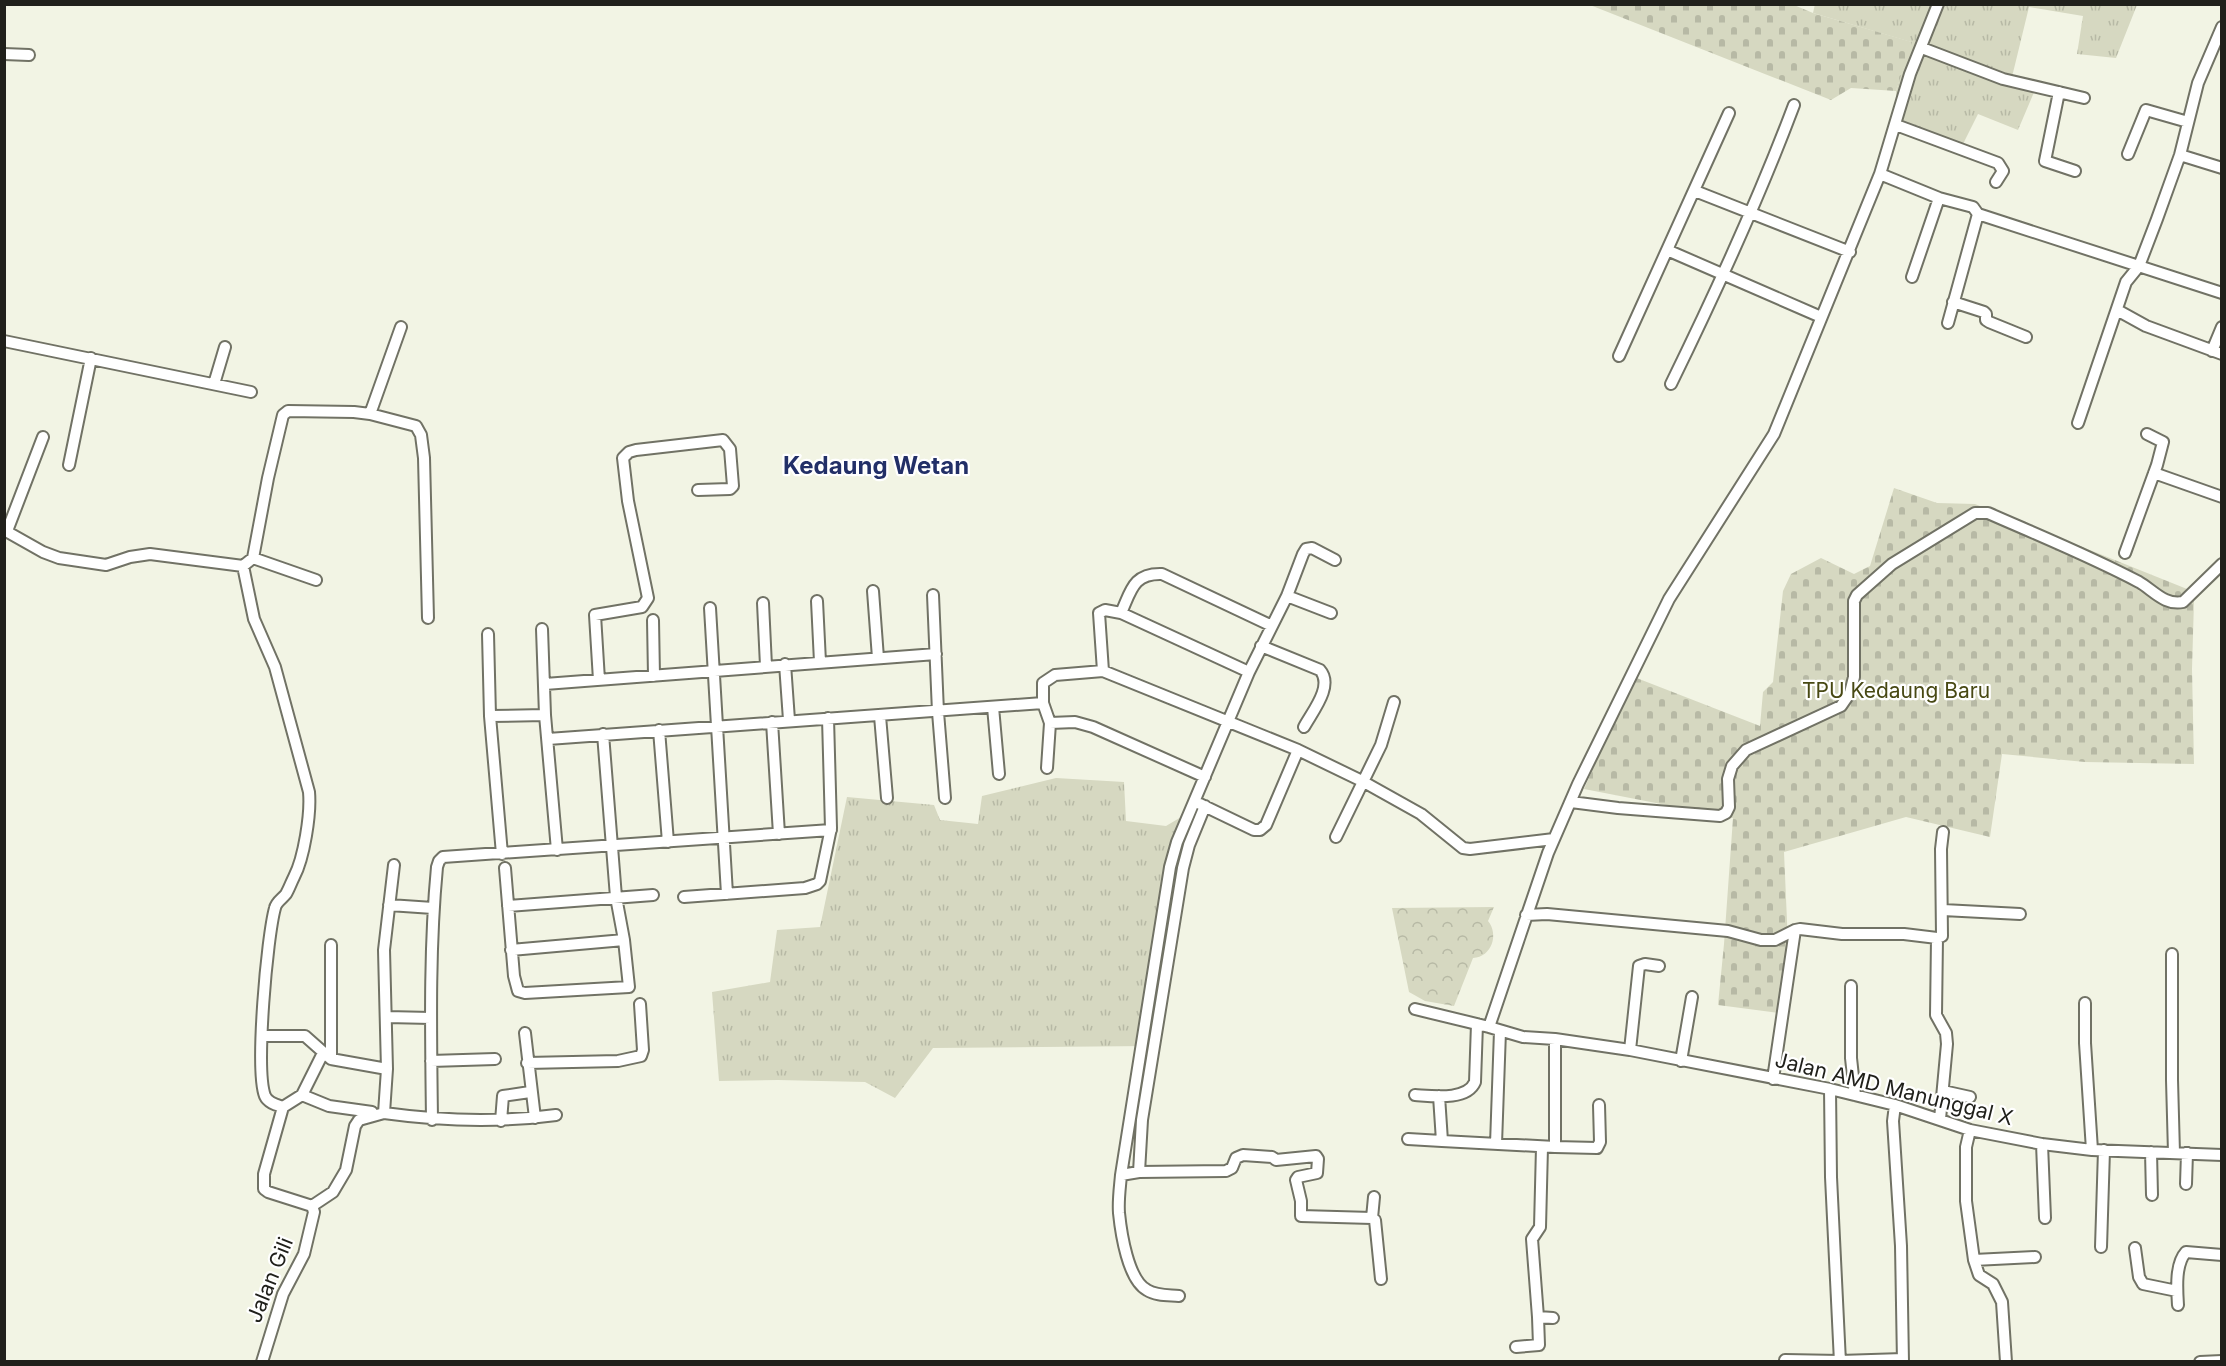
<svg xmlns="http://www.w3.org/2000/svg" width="2226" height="1366" font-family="Inter,sans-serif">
<defs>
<pattern id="grass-tufts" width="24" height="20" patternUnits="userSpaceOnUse" patternTransform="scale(1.5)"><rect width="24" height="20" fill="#d6d8c1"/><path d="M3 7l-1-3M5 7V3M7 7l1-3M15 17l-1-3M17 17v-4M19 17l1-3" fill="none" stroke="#b7b9a5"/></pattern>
<pattern id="cemetery-stones" width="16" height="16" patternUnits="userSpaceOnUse" patternTransform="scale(1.5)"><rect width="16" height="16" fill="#d6d8c1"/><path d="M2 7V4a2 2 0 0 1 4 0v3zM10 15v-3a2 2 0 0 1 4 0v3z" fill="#b7b9a5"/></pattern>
<pattern id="park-crowns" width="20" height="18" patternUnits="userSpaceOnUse" patternTransform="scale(1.5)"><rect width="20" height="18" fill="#d6d8c1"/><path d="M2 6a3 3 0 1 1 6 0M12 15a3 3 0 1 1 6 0" fill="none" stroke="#b7b9a5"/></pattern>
</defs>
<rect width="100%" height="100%" fill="#f2f4e4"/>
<!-- grass -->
<path fill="url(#grass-tufts)" d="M1815,4L2137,5L2116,58L2077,54L2083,16L2029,7L2011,81L2035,90L2018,130L1978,114L1962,146L1896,120V91L1911,42L1813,13Z
M1056,778L1124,782L1126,821L1166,826L1198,807L1178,853L1161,973L1148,1046L933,1048L895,1098L865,1082L778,1080L719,1081L712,992L770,982L777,930L820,927L847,797L934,805L940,820L978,824L982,796Z"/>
<!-- cemetery -->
<path fill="url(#cemetery-stones)" d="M1590,5H1794L1813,13L1912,42L1896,91L1851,88L1831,100Z
M1894,488L1937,503L1975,504L2187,589L2194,601L2192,669L2194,764L2085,762L2002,754L1990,837L1906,817L1784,852L1788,944L1779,1013L1718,1005L1724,944L1733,818L1584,789L1634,677L1760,726L1763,692L1773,682L1783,591L1791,574L1821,558L1854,574L1870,566Z"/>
<!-- park -->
<path fill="url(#park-crowns)" d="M1494,907L1488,921C1499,934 1492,957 1473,958L1454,1006L1425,1001L1409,992L1392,908Z"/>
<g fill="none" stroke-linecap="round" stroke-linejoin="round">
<!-- minor casing -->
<g stroke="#717265" stroke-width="14">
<path id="minor" d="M1922,48L2003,79L2084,98
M4,54L29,55
M2059,92L2045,161L2075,171
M1896,125L1998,163L2003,171L1996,182
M2128,154L2146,110L2188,122
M2180,155L2222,168
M1880,174L1939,198L1973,207L1978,214L1948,323
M1695,191L1850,252
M1978,214L2222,293
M1667,250L1821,317
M1912,277L1939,198
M1953,302L1984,312L1986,314V320L1989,322L2026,337
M2117,310L2146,326L2222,354
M4,341L251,392
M2212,351L2222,327
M1619,356L1729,113
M214,384L225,347
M1671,384C1716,292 1758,201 1794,105
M370,414L401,327
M2078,423L2126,282L2139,266L2157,219L2180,155L2198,83L2222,27
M69,465L91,358
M2154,473L2222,497
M4,530L43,552L59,558L106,565L130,557L150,554L243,566L253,558L268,478L283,415L288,411L354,412L370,414L416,426L421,435L424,458L428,618
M7,531L43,437
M2125,553L2157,465L2163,442L2147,434
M253,558L316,580
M243,566L254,619L275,667L309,792C311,814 304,858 294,877C291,883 289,889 286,894C282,899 276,902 275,908C267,937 255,1070 265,1096C268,1103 277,1105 283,1107
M873,591L878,658
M933,595L938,712L945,798
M1287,596L1331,613
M817,601L820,662
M763,603L766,666
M710,608L727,894
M1121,613C1131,591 1133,573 1162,574L1272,626
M653,620L654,676
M542,629L545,715L557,850
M488,634L490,716L502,854
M1261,646L1320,670C1334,686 1312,712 1304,727
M785,664L789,720
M1103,671L1099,613L1105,610L1121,613L1249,672
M599,680L595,615L642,607L648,598L628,501L623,458L629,452L636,450L723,440L730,449L733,486L730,489L698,490
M545,684L936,654
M993,707L999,774
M490,716L545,715
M880,716L887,798
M772,722L779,834
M1050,723L1075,722L1093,727L1205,777
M659,730L668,842
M548,739L1043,703
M1047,768L1050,723L1043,703V683L1055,675L1103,671L1298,750L1362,781L1421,814L1463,848L1470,849L1554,839
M1571,802L1618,808L1720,816L1726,813L1729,807L1728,779L1732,766L1746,750L1841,706L1850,693L1854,677V601L1857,595L1892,564L1975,513H1988C2038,535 2090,556 2139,582C2153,590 2165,606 2183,602L2222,564
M1200,804L1254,830H1260L1266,825L1298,750
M1336,837L1381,745L1394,702
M394,865L384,950L387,1069L384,1113C442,1121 497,1123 556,1115
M505,868L514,976L518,991L525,993L629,987L624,940L616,897L603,734
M684,897L805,888L817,884L820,881L831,828L828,718
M389,905L433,908
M508,906L653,895
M1943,910L2020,914
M1526,915L1547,914L1728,931L1761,940H1775L1795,930L1800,929L1842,934H1904L1937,938
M331,945V1059
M511,950L624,940
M2172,954V1080L2174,1153
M1851,986V1058L1855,1095
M2085,1003V1043L2092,1150
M1415,1009L1489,1027L1548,853L1578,784L1669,599L1774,434L1880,174L1910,74L1938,4
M387,1017L431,1018
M1489,1027L1523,1037L1555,1039L1630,1050L1830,1089L1895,1105L1970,1130L2042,1144L2092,1150L2222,1155
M525,1033L535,1118
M262,1036H305L331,1059L387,1069
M1630,1050L1639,966L1645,964L1659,966
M431,1061L495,1059
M1681,1061L1692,997
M527,1063L618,1061L641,1056L643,1050L640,1004
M1773,1079L1795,930
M1830,1089L1831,1177L1840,1362
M1943,1091L1970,1097
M302,1095L329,1106L372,1112
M1415,1095C1432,1096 1467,1101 1475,1082L1477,1024
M1895,1105L1893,1121L1901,1246L1903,1362
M283,1107L264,1174V1189L268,1192L312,1206
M283,1107L302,1095L323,1053
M1940,1119L1947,1044L1946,1033L1936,1015L1937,938L1942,936L1941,849L1943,832
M432,1120C431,1035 429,951 437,867L439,861L443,857L831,830
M501,1121L503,1096L530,1092
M1970,1130L1966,1147V1201L1974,1260L1979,1275L1993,1284L2002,1302L2006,1362
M1408,1139L1442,1141L1439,1096
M1442,1141L1555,1147V1039
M1496,1144L1500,1031
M2042,1144L2045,1218
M1542,1147L1540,1227L1532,1239L1538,1317L1553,1318
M1555,1147L1597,1148L1600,1142L1599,1105
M2151,1152L2152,1195
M1139,1172L1142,1120L1183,868L1189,845L1205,806
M1121,1175L1139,1172L1226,1171L1232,1168L1236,1158L1243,1155L1272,1157L1276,1160L1316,1156L1318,1159L1317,1173L1298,1177L1296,1180L1301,1201V1216L1372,1218
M2186,1184L2187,1153
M1374,1197L1372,1218L1375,1220L1381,1279
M312,1206L333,1192L346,1170L355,1126L359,1120L384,1113
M2101,1247L2104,1150
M2135,1248L2139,1277L2143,1284L2177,1291
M1974,1260L2035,1257
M1179,1296C1169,1295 1156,1296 1147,1290C1128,1280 1121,1233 1119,1213C1118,1200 1120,1187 1121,1175L1170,867L1177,842L1249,672L1287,596L1303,554L1306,549L1312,548L1335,560
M2178,1305C2177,1289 2175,1264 2186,1252L2222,1255
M1516,1347L1539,1345L1538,1317
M1785,1360L1840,1361L1903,1359
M262,1362L283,1294L304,1254L314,1212L312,1206
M2200,1362L2222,1361"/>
</g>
<!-- minor -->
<use href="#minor" stroke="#fff" stroke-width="10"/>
</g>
<g text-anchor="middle" stroke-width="4.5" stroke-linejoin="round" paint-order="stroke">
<!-- park labels -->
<g font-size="21" fill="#484914" stroke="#fff">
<text x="1896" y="698">TPU Kedaung Baru</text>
</g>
<!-- street labels -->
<g font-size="21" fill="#20201b" stroke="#fff">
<text transform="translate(1894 1089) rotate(14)" y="7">Jalan AMD Manunggal X</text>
<text transform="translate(270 1280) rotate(-68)" y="7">Jalan Gili</text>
</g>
<!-- quarter labels -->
<g font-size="24" font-weight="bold" fill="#222f67" stroke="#fff">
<text x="876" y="474">Kedaung Wetan</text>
</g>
</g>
<!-- border -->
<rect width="2226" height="1366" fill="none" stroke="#20201b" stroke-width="12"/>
</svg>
